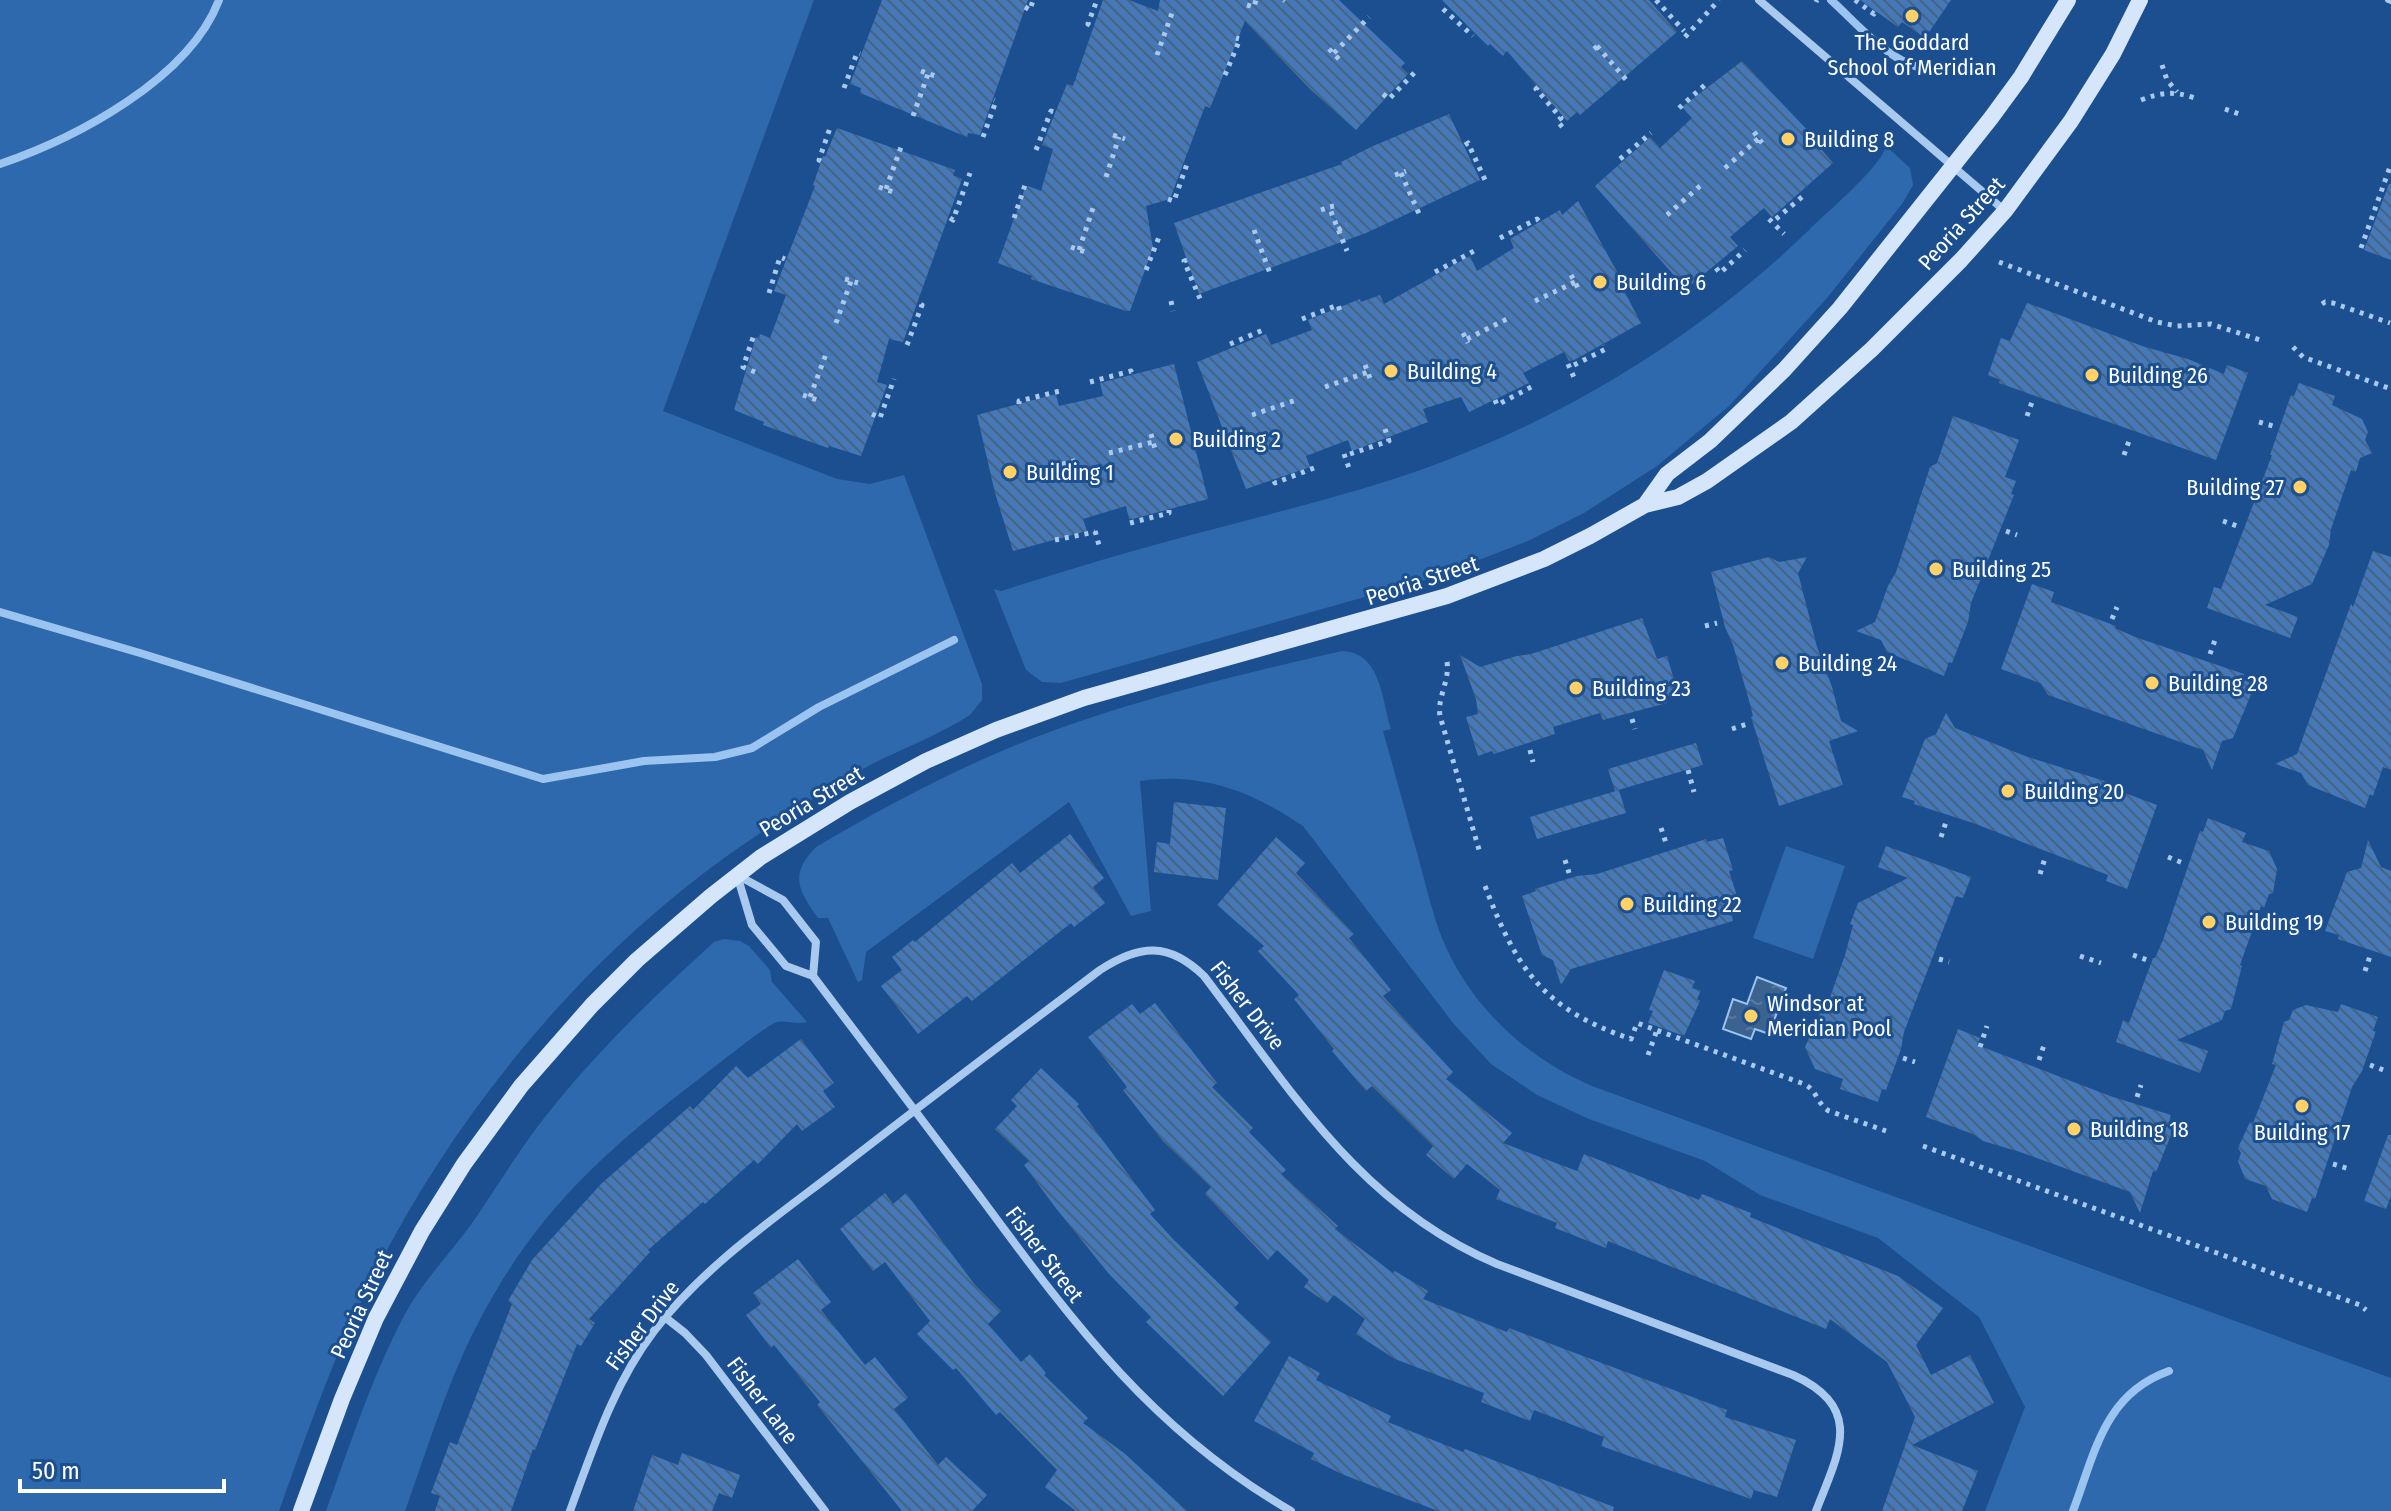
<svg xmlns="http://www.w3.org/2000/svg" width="2391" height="1511" font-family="'Fira Sans Condensed',sans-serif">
<defs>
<pattern id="water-ripples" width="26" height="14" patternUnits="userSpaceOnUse" patternTransform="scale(2)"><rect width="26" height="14" fill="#3c6290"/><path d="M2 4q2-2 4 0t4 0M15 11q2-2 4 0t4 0" fill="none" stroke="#597aa1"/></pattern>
<pattern id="building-back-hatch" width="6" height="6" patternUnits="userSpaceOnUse" patternTransform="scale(2)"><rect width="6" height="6" fill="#4478b7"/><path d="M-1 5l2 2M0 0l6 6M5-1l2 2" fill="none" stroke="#486282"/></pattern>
</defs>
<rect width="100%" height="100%" fill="#1b4f8f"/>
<!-- green -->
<path fill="#2e69ad" d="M0,0H814L663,411L837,479L870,484L904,475L982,684V700L970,715C939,735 904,748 872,764C824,790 779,820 734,851C581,959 454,1114 371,1281C334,1355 307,1433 279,1511H0Z
M1886,146L1910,168L1913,185L1902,204L1827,298L1729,406L1657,466L1584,513L1528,541L1432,578L1061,683L1042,682L1026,670L994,589L1001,591C1053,575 1105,558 1158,544C1247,519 1338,499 1426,468C1567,417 1701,335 1809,230C1827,212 1881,167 1886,146Z
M1342,651C1381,652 1382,700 1391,729L1383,731C1395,773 1406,815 1418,856C1425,882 1431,908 1440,933C1467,1003 1524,1057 1592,1086L2391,1378V1511H1985L2025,1407L1979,1317L1878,1238L1760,1195L1705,1161L1589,1119L1537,1095L1491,1064L1453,1023L1303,826C1253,792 1202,772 1140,781L1151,911L1131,916L1069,802L866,952L862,980L858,982L828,918H818C798,890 789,875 816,847C872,814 929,783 988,757C1096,709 1227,677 1342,651Z
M1786,846L1845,866L1813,959L1753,938Z
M724,939L740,941L749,946L770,970L772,982L807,1022C797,1025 787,1020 777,1022C768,1024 711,1070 699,1079C591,1161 522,1227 464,1352C441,1403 424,1458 405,1511H326C350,1445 372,1376 405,1314C423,1281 448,1256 470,1226C493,1193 514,1158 538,1126C590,1058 651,999 714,942Z"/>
<!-- water -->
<path fill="url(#water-ripples)" stroke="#9cc4f0" stroke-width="2" d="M1757,977L1786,988L1769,1034L1755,1029L1751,1039L1723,1029L1733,999L1747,1004Z"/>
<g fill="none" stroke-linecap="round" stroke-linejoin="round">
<!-- stream -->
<path stroke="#9cc4f0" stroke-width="8" d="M1831,0C1860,26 1898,74 1940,69
M0,164C76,138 189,79 219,0
M0,612L140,653L543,779L644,761L715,757L752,748L819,707L954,640
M2073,1511C2095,1453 2104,1394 2169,1371"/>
</g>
<!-- building -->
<path fill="url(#building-back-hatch)" d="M882,0H1028L980,135L968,133L967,137L860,93L861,88L850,84Z
M1103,0H1129L1158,11L1160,0H1339L1405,63L1401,67L1408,74L1356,130L1310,89L1245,21L1210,108L1205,106L1170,199L1146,206L1153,248L1130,311H1126L1031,279L1032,276L998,263L1025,188L1028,186L1041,191L1053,149L1042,145L1067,84L1073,86Z
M1442,0H1649L1677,32L1580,115L1577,112L1567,121L1507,51L1503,56L1490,44L1488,46Z
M1860,0H1951L1925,38L1902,22L1898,27Z
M1742,61L1812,135L1810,136L1833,163L1772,217L1764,208L1730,237L1738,246L1686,289L1595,186L1650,137L1660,148L1692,118L1682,107Z
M1449,114L1480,180L1366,233L1199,294L1174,223L1342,164L1341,162L1373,146Z
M837,128L955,170L953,175L962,179L903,342L889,339L877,382L887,385L861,456L829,446L828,448L763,425L764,422L734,410L756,337L759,338L760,334L770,338L786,295L774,291L815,186L813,185L823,156L825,157Z
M2389,184H2391V260L2364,250Z
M1578,201L1626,288L1623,289L1641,323L1574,360L1569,361L1564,352L1523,373L1529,383L1469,412L1461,397L1423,409L1428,422L1352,451L1348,440L1306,456L1310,467L1246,489L1197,362L1266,334L1271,345L1312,330L1308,320L1360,299L1361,302L1380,295L1384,304L1470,256L1477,271L1514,248L1510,239L1560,210L1562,215Z
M2027,303L2145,347L2188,359L2224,374L2227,365L2248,373L2216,460L1999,383L2000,380L1988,375L2001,338L2010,341Z
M1174,364L1208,499L1132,519H1129L1126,506L1083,519L1087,531L1013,551L995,493L977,415L1056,394L1059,406L1103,396L1100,383Z
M2299,383L2335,396L2332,405L2362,419L2368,432L2365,440L2372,453L2360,458L2356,472L2351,470L2331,529L2329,545L2312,584L2265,605L2298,617L2290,638L2207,608L2214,587L2221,589L2272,455H2270L2291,395L2294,396Z
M1953,416L2019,440L2005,477L2016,481L2011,494L2014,495L1971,603L1968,622L1952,663L1949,662L1944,676L1887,652L1881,640L1856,631L1875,622L1888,586L1896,572L1930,467L1937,463Z
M2373,551L2391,557V770L2383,767L2373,796L2370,794L2365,808L2308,785L2301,773L2275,764L2297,754L2351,604L2353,607Z
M1769,557L1779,562L1807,557L1798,573L1817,647L1832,687L1841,721L1858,731L1829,741L1843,785L1779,806L1751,717L1753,716L1748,697L1733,645L1725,627L1711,572Z
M2032,584L2054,592L2051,602L2116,626L2115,628L2135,637L2244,674L2243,678L2256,682L2233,738L2222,741L2212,770L2203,750L2048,695L2040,683L2001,669Z
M1642,618L1657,659L1667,656L1678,693L1665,697L1667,703L1603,720L1600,713L1553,727L1555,734L1494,754L1492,751L1478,756L1466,717L1478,714L1476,699L1460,655L1480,667L1517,656L1531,654Z
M1946,713L1955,728L2025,756L2111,783L2114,789L2157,805L2127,889L2106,881L2108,875L1973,823L1914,804L1915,801L1902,797L1925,739L1936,734Z
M1696,743L1703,765L1615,791L1608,769Z
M1619,790L1626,813L1537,839L1530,817Z
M1174,802L1226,808L1218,880L1154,872L1157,842L1170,844Z
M2208,818L2246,833L2242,842L2269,851L2277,869L2273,893L2269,894L2264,908L2261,906L2240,965L2242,966L2231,1009L2225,1011L2222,1020L2177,1040L2208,1051L2200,1073L2116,1042L2123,1020L2129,1023L2153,958H2155L2163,940L2200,831L2203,832Z
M1070,834L1104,878L1093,887L1105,903L1074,927L1071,923L972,1001L967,996L918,1034L881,986L902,970L892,957L913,940L915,942L1012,863L1020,873Z
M1276,837L1305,863L1296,873L1354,934L1349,938L1391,990L1383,996L1453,1072L1446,1079L1512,1133L1503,1143L1577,1171L1584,1154L1699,1200L1702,1194L1751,1213L1750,1217L1898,1276L1943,1308L1916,1345L1931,1375L1970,1355L1994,1403L1912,1445L1978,1471L1962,1511H1882L1915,1417L1887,1362L1830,1319L1826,1329L1608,1241L1606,1248L1555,1228L1557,1223L1496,1199L1500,1190L1467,1164L1454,1179L1426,1155L1433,1146L1372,1086L1366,1091L1332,1051L1334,1049L1294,999L1299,995L1258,951L1264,946L1217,905Z
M1723,838L1733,870L1729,871L1737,896L1731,910L1733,921L1571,969L1561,985L1553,960L1542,955L1522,896L1536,891L1535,889L1577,876L1597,874L1706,839L1707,842Z
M2368,840L2381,867L2391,871V957L2338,939L2339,935L2325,931L2347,872L2361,868Z
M1886,846L1971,877L1963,898L1956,896L1904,1032L1901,1049L1886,1090L1882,1089L1878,1102L1840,1089L1843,1079L1815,1069L1805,1047L1820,1013L1824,1014L1845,955L1853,925L1850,924L1858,903L1908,878L1878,867Z
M1664,970L1695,981L1692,988L1701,991L1697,999L1700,1001L1684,1036L1648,1023L1653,1011L1649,1010Z
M1155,1003L1217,1083L1212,1087L1253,1128L1249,1132L1286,1170L1281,1174L1338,1226L1335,1229L1393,1273L1395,1271L1428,1291L1423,1299L1507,1332L1509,1328L1727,1410L1725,1417L1796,1440L1777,1497L1754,1490L1751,1499L1601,1446L1604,1437L1534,1410L1530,1421L1481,1402L1484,1393L1395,1359L1356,1334L1365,1319L1334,1295L1327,1303L1304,1287L1309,1280L1277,1250L1268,1260L1205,1194L1211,1187L1162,1140L1123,1090L1127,1087L1088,1037L1132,1004L1140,1014Z
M2341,1004L2378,1017L2373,1031H2376L2362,1071L2352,1087L2315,1199L2312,1198L2307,1212L2272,1199L2266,1186L2245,1179L2238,1161L2241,1153L2238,1148L2250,1122L2253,1123L2276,1065L2272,1064L2284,1022L2289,1020L2293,1010L2306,1005L2338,1012Z
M1958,1029L1980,1038L1977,1045L2110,1096L2171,1115L2169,1122L2175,1125L2156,1172L2153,1171L2140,1213L2130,1192L2020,1152L1983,1141L1973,1134L1926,1117Z
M801,1039L834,1083L823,1091L835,1107L802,1131L797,1124L758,1164L754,1160L705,1204L703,1202L648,1250L650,1252L589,1319L595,1323L581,1346L577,1344L535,1450L533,1449L511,1511H435L440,1496L431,1493L450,1442L457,1445L512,1304L508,1301L532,1260L601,1184L690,1106L693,1110L736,1066L748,1078Z
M1041,1068L1079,1104L1077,1106L1155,1210L1150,1214L1174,1240L1239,1303L1234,1308L1271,1342L1223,1396L1146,1322L1151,1317L1109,1274L1055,1207L1024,1165L1029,1161L995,1129L1017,1106L1011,1100Z
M2388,1135H2391V1196L2386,1209L2364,1201Z
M885,1193L893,1204L906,1193L975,1285L1001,1311L988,1324L1021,1362L1030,1354L1046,1373L1044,1375L1088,1418L1083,1423L1124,1453L1187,1511H1076L1045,1487L1057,1470L1000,1412L996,1415L956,1368L953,1370L917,1334L930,1321L885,1262L873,1271L840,1229Z
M798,1259L831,1302L821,1310L865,1365L875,1357L908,1398L894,1409L938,1465L946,1457L987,1495L972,1511H902L817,1405L820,1402L774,1345L771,1348L746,1315L761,1304L753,1293Z
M1289,1356L1320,1373L1316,1380L1391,1416L1388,1422L1463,1452L1465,1449L1575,1492L1614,1507L1613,1511H1438L1344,1475L1311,1459L1314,1453L1254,1421Z
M682,1453L740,1475L732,1498L719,1493L712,1511H633L652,1455L678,1465Z"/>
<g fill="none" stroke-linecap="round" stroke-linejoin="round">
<!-- path -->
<path stroke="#a9c9ee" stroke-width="5" stroke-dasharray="4 6" stroke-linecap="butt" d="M1284,0L1285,1
M1656,0L1684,31
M1855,0L1874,14L1876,11
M1816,2L1817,0
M1247,5L1254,7L1256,0
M1025,7L1030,10L1033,0
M1443,9L1473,36
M1090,25L1088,24L1097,0
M1685,37L1719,0
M1597,46L1629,83
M1329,49L1339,59
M1594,49L1601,43
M1334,53L1369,17
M1157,55L1172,13
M2162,65L2167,80L2177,92
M921,71L935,76
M1225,75L1240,39L1236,38
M1538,87L1536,89L1561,118L1557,121L1566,131
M844,88L857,53L860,54
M1383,94L1389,99L1418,69
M2141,100C2162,92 2174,91 2195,98
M1679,108L1707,83L1709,84
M2225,109L2242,115
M913,116L928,74
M1754,132L1762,143
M1113,135L1125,139
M983,137L996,101L994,100
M1465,145L1468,143L1486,182
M1036,150L1051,111L1056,113
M1620,159L1651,133
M821,161L819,160L831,125
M1725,168L1759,138
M1401,173L1420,216
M1395,175L1406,171
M1106,177L1119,137
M879,187L893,192
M886,189L901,147
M1168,199L1174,201L1187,164L1184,163
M1334,206L1329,207L1347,251
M1321,210L1329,207
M1667,215L1700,186
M950,218L953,220L970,173
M1014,218L1026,182
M1769,219L1784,234
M1776,219L1803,196L1802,194
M1254,230L1271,276
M1338,230L1347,225
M1500,238L1537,219L1539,221
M1071,247L1085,252
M2361,248L2391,164
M1079,250L1093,208
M1187,260L1184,261L1201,301
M1999,262L2157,322L2177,326L2211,324L2260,340
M1716,268L1720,273L1745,250
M1146,270L1159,237L1155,236
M1435,272L1474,251
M1571,275L1578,288
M845,279L858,283
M769,293L780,257L785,259
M1171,301L1173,311
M1535,301L1575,282
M2322,304L2325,302L2333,303L2390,323
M1302,319L1338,305L1341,314
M836,323L851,281
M1463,333L1468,343
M1467,339L1507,319
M1230,344L1263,330
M907,345L922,305L920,304
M2293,347L2303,357L2391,389
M1568,364L1576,382
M1365,365L1370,378
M1574,365L1606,349L1604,345
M755,372L743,367L755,332
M1090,382L1131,371L1132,373
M1325,387L1368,372
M803,395L817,400
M810,397L826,354
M1495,400L1497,405L1535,385
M1019,404V401L1060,391
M872,414L880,418L894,379
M1252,415L1296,400
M2027,416L2032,402
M2259,422L2273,426
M1151,434L1155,449
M1109,453L1153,442
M1344,454L1350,471
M1350,454L1389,441L1385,429
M2124,455L2130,438
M1031,465L1035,480
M1033,472L1078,460
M1274,481L1275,483L1314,468
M2223,521L2237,526
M1130,523L1169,513V510
M1095,531L1099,545
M2006,531L2017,535
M1055,540L1095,532
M2112,619L2117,607
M1705,626L1717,623
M2210,654L2215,640
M1447,662C1450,681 1437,697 1440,716L1480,853
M1632,719L1635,729
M1732,729L1747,724
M1530,750L1533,762
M1688,770L1694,792
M1661,828L1666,843
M1941,837L1946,822
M2168,857L2183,863
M1565,860L1569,873
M2040,874L2045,858
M1485,886C1517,970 1543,1009 1631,1039L1637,1023L1804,1084C1817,1090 1817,1104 1829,1111L1886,1131
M2133,955L2147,960
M2080,956L2101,963
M1939,959L1949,962
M2365,971L2370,956
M1980,1047L1987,1026
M1648,1055L1657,1030
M1903,1058L1915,1062
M2039,1060L2044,1045
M2370,1065L2386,1071
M2137,1097L2141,1085
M1923,1146L2360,1305L2366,1310
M2333,1164L2349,1169"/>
<!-- lane -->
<path stroke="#a9c9ee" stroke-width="6" d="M2388,0L2391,1"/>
<!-- street -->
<path stroke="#a9c9ee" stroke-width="8" d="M1759,0L2005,211
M737,875L752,925L786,966L813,976C868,1048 923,1121 978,1194C1072,1321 1151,1430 1291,1511
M737,875L783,900L816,942L813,976
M666,1318L685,1333L706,1355L825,1511
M570,1511C593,1449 613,1385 654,1331C705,1265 775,1218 840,1168C926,1101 1013,1036 1100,970C1140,944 1169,942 1204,976C1291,1090 1360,1206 1497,1264L1793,1375C1866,1408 1838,1454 1816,1511"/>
<!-- secondary -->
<path stroke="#d6e6fa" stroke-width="16" d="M1645,505L1667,474L1710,441L1784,370L1840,308L1991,118L2021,77L2068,0
M301,1511L342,1399L376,1318L422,1231L464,1164L521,1086L592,1005L637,960L711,896L761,857L850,802L926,761L996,730L1084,698L1447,596L1544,559L1590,536L1645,505L1678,497L1707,481L1791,422L1872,349L1961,260L2005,211L2071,121L2113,54L2140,0"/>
</g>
<!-- markers -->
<g fill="#ffd166" stroke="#1b4f8f" stroke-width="3">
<circle cx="1912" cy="16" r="8"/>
<circle cx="1788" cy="139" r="8"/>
<circle cx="1600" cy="282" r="8"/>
<circle cx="1391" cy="371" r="8"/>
<circle cx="2092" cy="375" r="8"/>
<circle cx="1176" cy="439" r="8"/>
<circle cx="1010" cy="472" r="8"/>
<circle cx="2300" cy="487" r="8"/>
<circle cx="1936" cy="569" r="8"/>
<circle cx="1782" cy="663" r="8"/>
<circle cx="2152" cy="683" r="8"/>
<circle cx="1576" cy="688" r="8"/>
<circle cx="2008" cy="791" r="8"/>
<circle cx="1627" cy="904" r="8"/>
<circle cx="2209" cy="922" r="8"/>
<circle cx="1751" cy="1016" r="8"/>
<circle cx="2302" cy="1106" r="8"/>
<circle cx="2074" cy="1129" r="8"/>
</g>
<g text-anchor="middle" stroke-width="6" stroke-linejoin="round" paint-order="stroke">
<!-- poi labels -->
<g font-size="22" fill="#fff" stroke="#1b4f8f" text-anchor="start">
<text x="1912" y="50" text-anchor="middle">The Goddard<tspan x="1912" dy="25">School of Meridian</tspan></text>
<text x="1804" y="147">Building 8</text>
<text x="1616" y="290">Building 6</text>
<text x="1407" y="379">Building 4</text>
<text x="2108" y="383">Building 26</text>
<text x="1192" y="447">Building 2</text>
<text x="1026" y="480">Building 1</text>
<text x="2284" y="495" text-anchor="end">Building 27</text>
<text x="1952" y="577">Building 25</text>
<text x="1798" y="671">Building 24</text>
<text x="2168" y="691">Building 28</text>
<text x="1592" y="696">Building 23</text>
<text x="2024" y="799">Building 20</text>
<text x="1643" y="912">Building 22</text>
<text x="2225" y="930">Building 19</text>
<text x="1767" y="1011">Windsor at<tspan x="1767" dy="25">Meridian Pool</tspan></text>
<text x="2090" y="1137">Building 18</text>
<text x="2302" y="1140" text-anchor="middle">Building 17</text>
</g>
<!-- street labels -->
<g font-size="22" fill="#fff" stroke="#1b4f8f">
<text transform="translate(1961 223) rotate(-48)" y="8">Peoria Street</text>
<text transform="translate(1422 580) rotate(-18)" y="8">Peoria Street</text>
<text transform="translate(811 801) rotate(-31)" y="8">Peoria Street</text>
<text transform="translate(1248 1005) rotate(52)" y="8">Fisher Drive</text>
<text transform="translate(1045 1254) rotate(53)" y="8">Fisher Street</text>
<text transform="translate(361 1304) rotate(-65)" y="8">Peoria Street</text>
<text transform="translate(642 1325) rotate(-53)" y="8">Fisher Drive</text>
<text transform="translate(763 1400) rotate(53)" y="8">Fisher Lane</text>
</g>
</g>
<!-- scale -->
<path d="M20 1479v12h204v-12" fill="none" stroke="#ffffff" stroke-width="4"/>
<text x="32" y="1479" font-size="24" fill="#ffffff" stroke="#1b4f8f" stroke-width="6" paint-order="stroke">50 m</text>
</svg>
